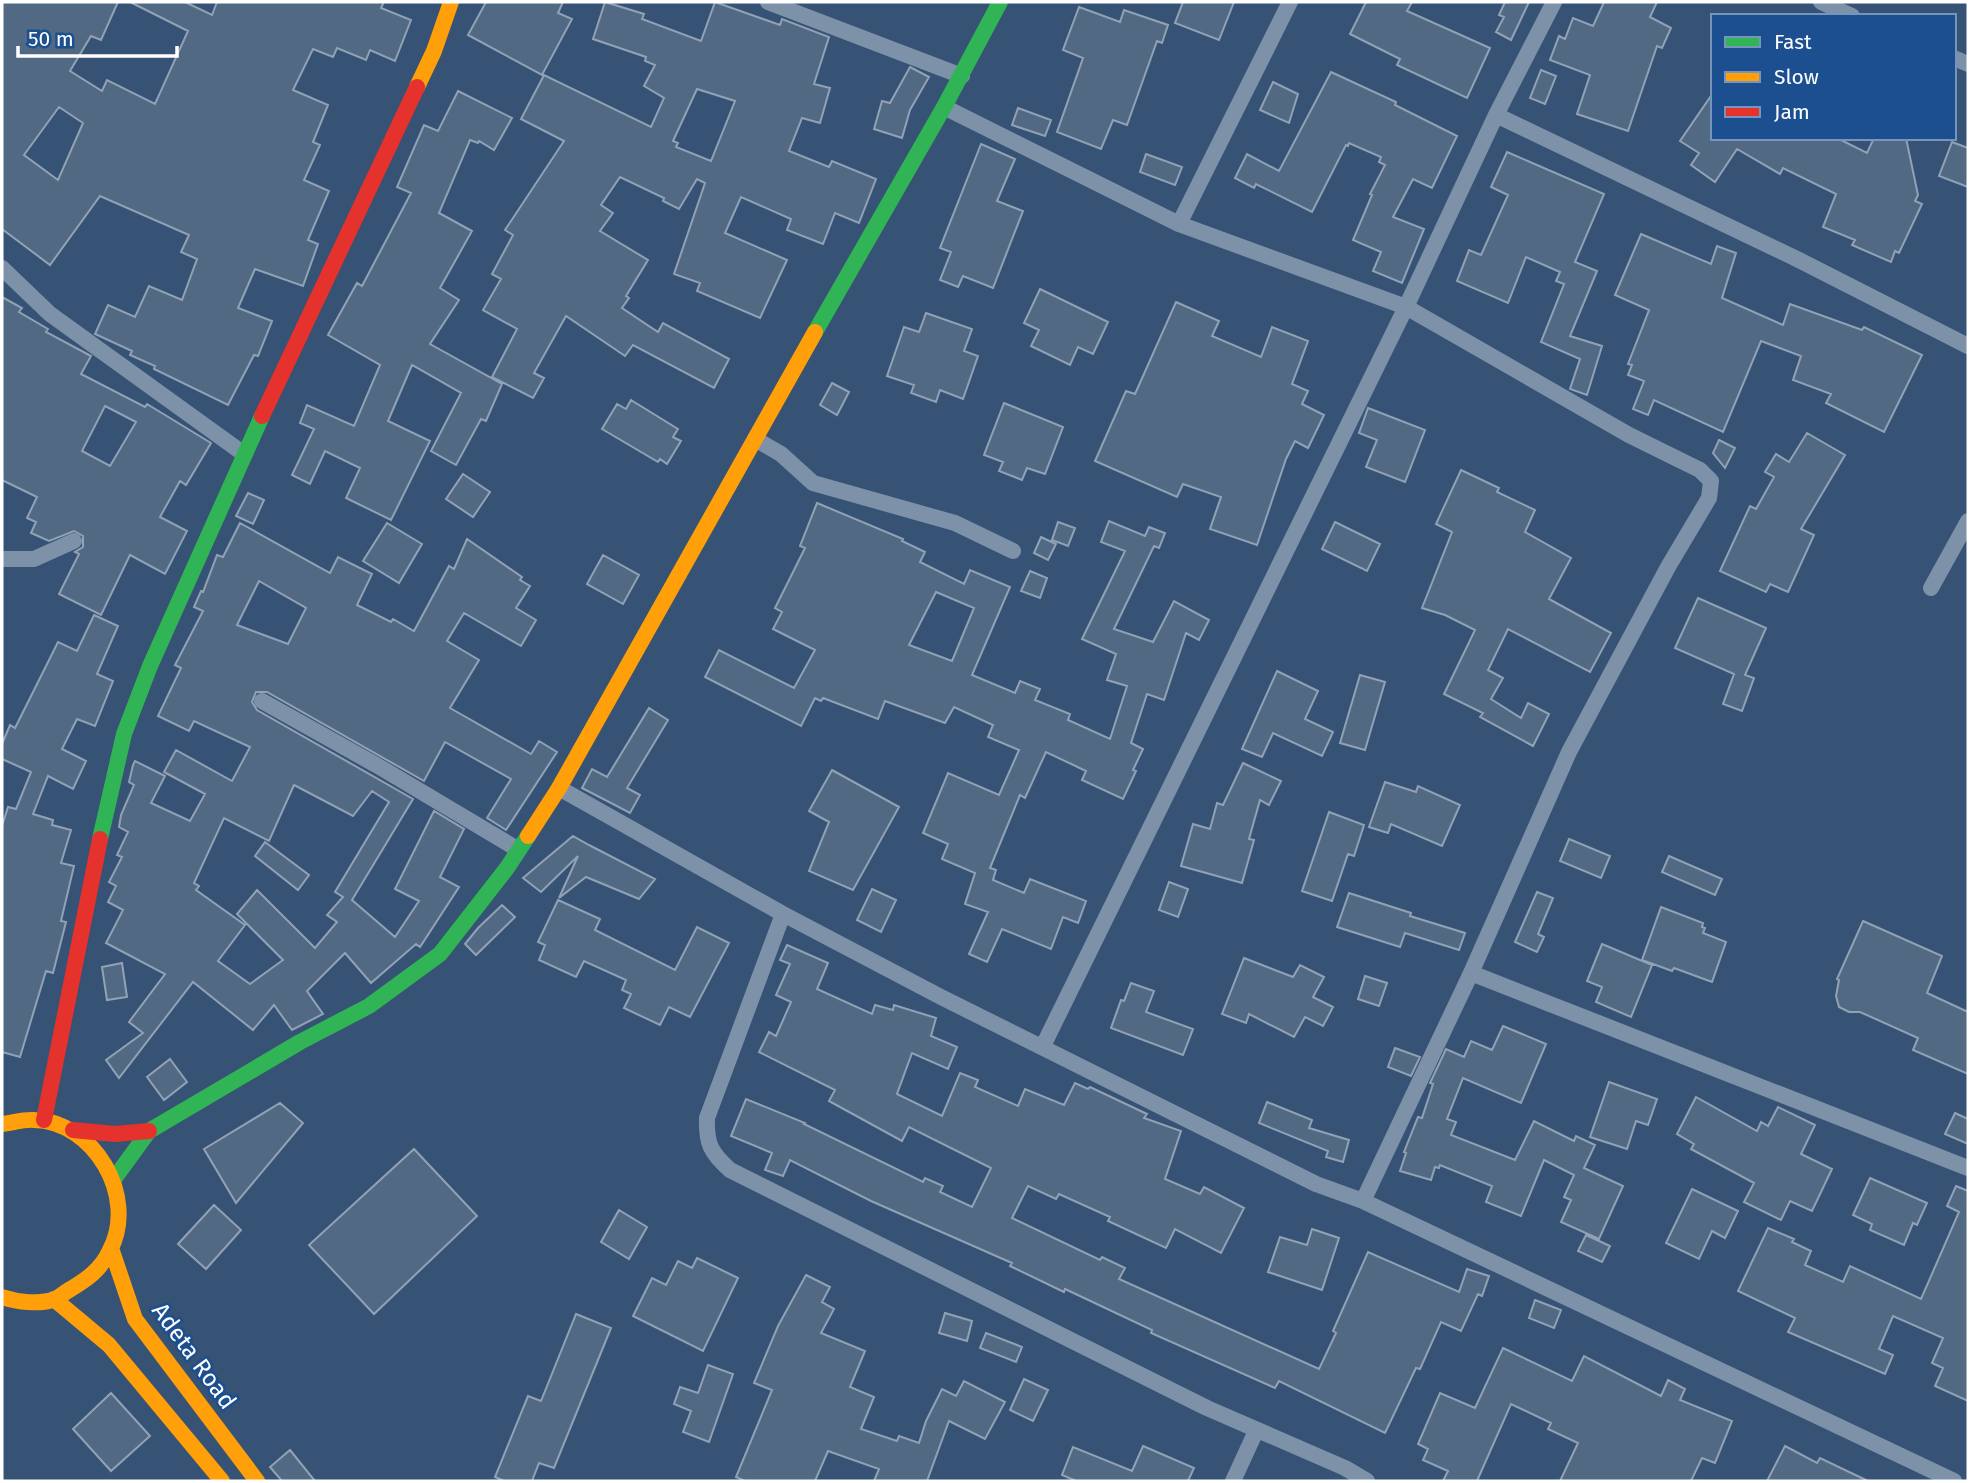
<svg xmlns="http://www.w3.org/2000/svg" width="1970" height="1483" font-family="'Fira Sans',sans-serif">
<rect width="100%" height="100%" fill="#365274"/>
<!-- building -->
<path fill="#526984" stroke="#92a2b6" stroke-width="2" fill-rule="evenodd" d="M2,2H118L101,40L91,36L70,71L102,91L107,80L155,104L188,31L130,2H185L212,15L217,2H384L381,8L411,20L395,61L370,50L366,60L337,48L333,57L313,49L293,90L328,105L313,142L320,145L304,180L329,191L308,240L318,244L303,286L255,269L238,308L272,321L258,356L254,355L228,405L154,369L155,366L130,355L132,351L95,334L108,305L135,317L149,286L182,300L197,259L181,252L189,235L100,196L50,265L2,229ZM59,107L83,123L58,180L24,155Z
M486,2H563L558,13L572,19L542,75L468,35Z
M605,2L644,14L642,19L701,41L715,2L780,25L782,19L829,37L814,84L830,88L820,123L802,118L789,151L829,167L832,161L876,179L859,223L835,213L823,244L787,230L791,219L741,197L725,233L787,260L760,318L697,291L700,283L674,274L705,183L697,179L679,209L663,201L664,198L620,177L601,205L613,213L600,231L648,260L626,296L629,298L622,308L658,332L663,323L729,359L714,388L633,345L625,356L566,316L534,373L544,378L533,398L492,377L517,329L483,310L501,279L492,274L513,235L505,230L564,141L521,119L544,75L651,127L664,98L644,86L655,65L645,61L646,57L593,39ZM697,89L735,101L711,161L676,147L678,143L673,141Z
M1183,2H1234L1219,40L1175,23Z
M1366,2H1412L1407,11L1490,48L1467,98L1397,65L1400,59L1350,34Z
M1505,2H1529L1511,40L1496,32L1504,17L1499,15Z
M1604,2H1657L1650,17L1671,28L1662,48L1657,46L1628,131L1577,114L1590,75L1550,60L1559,36L1565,39L1573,18L1593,26Z
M1079,7L1120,22L1124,10L1168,25L1162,43L1157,41L1127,125L1113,120L1101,149L1057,132L1083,58L1063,50Z
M910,67L929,77L910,110L902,138L874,129L882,101L890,103Z
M1541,70L1556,76L1545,104L1530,98Z
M1331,72L1396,102L1395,105L1457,136L1432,188L1413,179L1393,217L1424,229L1402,283L1373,271L1381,252L1353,240L1372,195L1370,194L1385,165L1379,162L1381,157L1349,143L1348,146L1346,145L1312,212L1256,184L1254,188L1235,178L1247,154L1279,171Z
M1273,82L1298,94L1289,123L1260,110Z
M458,91L512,118L494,150L479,141L478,143L470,140L439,213L472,231L440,288L459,300L430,344L502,384L486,421L481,419L456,465L431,451L461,393L412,365L388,421L430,441L391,520L346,498L360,468L325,451L310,484L292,475L314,429L300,423L307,405L354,426L380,365L328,335L357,283L362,286L411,193L397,187L424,125L438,131Z
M1713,93V138H1837L1867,153L1874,138H1906L1918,195L1915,201L1922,204L1899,253L1895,251L1891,262L1852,245L1855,240L1823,227L1836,194L1783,168L1780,174L1737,149L1715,182L1691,165L1699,153L1680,141Z
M1018,108L1051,120L1045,136L1012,125Z
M1952,142L1968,148V187L1939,176Z
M981,144L1015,159L997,201L1023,211L993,288L963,276L958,287L940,280L951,252L940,248Z
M1507,152L1604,194L1575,262L1597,271L1570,336L1602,346L1587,395L1570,389L1580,359L1541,342L1564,284L1556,281L1560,272L1526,257L1508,303L1457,281L1469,250L1481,255L1508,195L1491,187Z
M1146,154L1182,167L1175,185L1140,172Z
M1641,234L1711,264L1717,246L1736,253L1722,298L1783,325L1790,304L1862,330L1864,327L1922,355L1884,432L1826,403L1831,394L1793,380L1801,356L1761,341L1723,432L1654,400L1648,415L1633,409L1644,381L1628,375L1632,365L1628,364L1649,310L1615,295Z
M1040,289L1108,322L1093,354L1078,347L1070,365L1031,346L1039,330L1024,323Z
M2,297L22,308L19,312L48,329L46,332L91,356L81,374L145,407L147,404L211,443L186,485L180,481L160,517L187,531L165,574L130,555L101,615L59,594L79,554L75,552L83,547V536L74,531L49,541L31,533L36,522L27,518L37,497L2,480ZM105,406L136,422L110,466L82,451Z
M1176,302L1219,321L1212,336L1261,357L1272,327L1308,341L1292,384L1308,391L1302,404L1324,415L1308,448L1295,441L1286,459L1257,545L1210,529L1221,497L1183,484L1177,497L1095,461L1126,391L1135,394Z
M926,313L972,329L964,351L978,356L963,399L940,390L936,402L911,393L914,385L887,376L904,327L919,332Z
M832,383L849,392L837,415L820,405Z
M631,400L678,429L673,437L681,441L667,464L660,459L658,462L602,429L617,404L626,409Z
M1004,403L1063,427L1045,474L1027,468L1022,480L999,471L1003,462L984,455Z
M1368,408L1425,430L1405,482L1366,467L1377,440L1359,433Z
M1807,433L1845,455L1801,529L1814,535L1788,592L1770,584L1766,592L1720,571L1750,506L1756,509L1774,477L1765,472L1776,454L1789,462Z
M1719,440L1735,448L1725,468L1713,453Z
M1461,470L1499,488L1497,492L1535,510L1525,532L1571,558L1549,599L1611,633L1590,672L1508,629L1488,670L1503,678L1491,699L1521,718L1528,703L1549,714L1533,746L1480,717L1483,713L1444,694L1475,630L1445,615L1422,608L1452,532L1436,524Z
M463,474L490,492L473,517L446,499Z
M248,493L264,500L253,524L236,516Z
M817,503L903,539L902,541L925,552L920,562L964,584L970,570L1010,587L972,675L1015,693L1020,681L1040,689L1035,700L1070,714L1068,720L1110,739L1127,686L1107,680L1116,654L1082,639L1125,551L1101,542L1109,521L1145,536L1149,527L1165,533L1159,548L1154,546L1114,629L1153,642L1174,601L1209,620L1199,640L1186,633L1164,700L1147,694L1131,743L1143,749L1133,770L1136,771L1123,799L1082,780L1086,771L1046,752L1025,798L1020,795L990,868L996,870L993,880L1024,893L1030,879L1086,901L1078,923L1063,917L1051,949L1002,929L987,962L969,954L988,912L965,904L975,873L942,859L948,844L923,833L948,773L999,795L1019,750L988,737L993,725L954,707L945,723L885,701L878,719L823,698L821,701L815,698L801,726L705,677L719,650L794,688L815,650L773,629L782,612L775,608L805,548L800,546ZM936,592L974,608L952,661L909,645Z
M1058,522L1075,528L1068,546L1052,540Z
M1335,522L1380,544L1367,571L1322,549Z
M240,523L330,573L338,557L372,574L357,605L391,622L393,619L414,631L449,566L454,569L467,539L522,577L520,580L530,586L516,608L536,620L521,646L464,613L447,641L479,660L450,708L531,754L539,741L557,752L506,830L487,818L511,779L445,742L424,781L267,692H256L252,702L257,710L413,799L352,900L395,937L419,901L395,889L434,811L464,829L440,877L459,887L420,947L416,944L371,983L345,953L307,991L323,1014L292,1030L274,1005L253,1030L193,982L119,1078L106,1060L143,1033L129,1022L165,974L106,943L123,910L108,902L116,886L109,882L122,857L117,855L128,832L119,827L121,815L134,785L129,782L133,765L135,761L165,776L151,803L190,821L205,794L164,772L176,750L232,781L250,747L194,721L189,731L158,716L181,668L175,665L203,611L194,607L201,591L203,592L217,555L223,557ZM259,581L306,608L288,644L237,625ZM294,785L353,816L372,791L389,802L335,892L343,897L327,915L337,922L315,948L257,890L237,914L283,960L250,984L218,961L245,925L196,890L199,886L194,883L224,818L269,841Z
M387,523L422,544L399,583L363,561Z
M1041,537L1056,544L1048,560L1034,553Z
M603,555L639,575L623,604L587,584Z
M1030,571L1047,578L1040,598L1021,591Z
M1698,598L1766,628L1745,675L1754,678L1742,711L1723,704L1734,674L1675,648Z
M94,615L118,626L97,674L113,681L95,726L77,719L62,749L86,761L73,789L48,776L33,814L53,820L52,825L71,830L61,863L74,866L61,921L66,922L53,973L46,971L20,1057L2,1052V826L8,807L16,809L31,772L2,759V744L10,725L15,728L58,642L77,651Z
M1277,671L1318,691L1305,719L1333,732L1322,756L1273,733L1262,757L1242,749Z
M1360,675L1385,682L1365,750L1340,743Z
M649,708L668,720L627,788L640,795L630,813L582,788L592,769L607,777Z
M1243,763L1281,781L1269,805L1260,800L1249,839L1254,840L1242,883L1181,866L1193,824L1210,829L1217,803L1223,805Z
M832,770L899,807L853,890L809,871L829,822L809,811Z
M1385,782L1416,792L1418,786L1460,805L1442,846L1391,824L1388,833L1369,827Z
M1329,812L1364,825L1354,856L1348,854L1332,901L1302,891Z
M573,836L589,845L655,879L639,899L586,877L559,898L578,856L541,892L523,878Z
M1569,839L1610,856L1601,878L1560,861Z
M265,842L309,875L298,890L255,856Z
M1669,856L1722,879L1715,895L1662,872Z
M1169,882L1188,889L1178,917L1159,910Z
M872,889L896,900L881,932L857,920Z
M1537,892L1553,898L1538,934L1544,937L1537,952L1515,942Z
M1349,893L1411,913L1410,916L1465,933L1459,950L1405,933L1400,947L1337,927Z
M558,900L600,919L595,930L675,970L697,927L729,943L690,1017L669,1007L660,1025L624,1008L631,994L622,990L626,980L584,961L576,977L539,960L545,945L538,942Z
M502,905L515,917L476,955L465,944L478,928Z
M1661,907L1703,923L1702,927L1705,928L1703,933L1726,942L1712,982L1674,968L1672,971L1642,960Z
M1863,921L1942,956L1927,993L1968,1012V1074L1913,1050L1918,1038L1860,1012H1849L1839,1007L1836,996L1839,980L1837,979Z
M1602,944L1652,965L1631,1017L1596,1002L1602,987L1587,981Z
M787,945L828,963L817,989L872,1014L875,1005L893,1010L894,1005L936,1018L931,1036L957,1047L948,1069L912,1053L897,1094L942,1116L960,1073L978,1080L975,1087L1018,1106L1025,1089L1064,1105L1075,1083L1088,1089L1090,1087L1147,1114L1144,1118L1181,1131L1165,1179L1200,1194L1204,1187L1244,1208L1221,1253L1175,1229L1166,1248L1108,1221L1110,1217L1059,1194L1056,1199L1028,1186L1012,1218L1100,1260L1102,1257L1125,1268L1119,1279L1319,1369L1336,1333L1333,1331L1368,1252L1459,1292L1467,1269L1489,1276L1482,1296L1478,1294L1461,1331L1441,1322L1420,1369L1416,1368L1385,1433L1279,1381L1275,1388L1151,1333L1152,1330L1065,1289L1064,1292L1010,1266L1012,1263L871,1201L790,1160L783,1176L765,1170L772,1153L731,1136L746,1099L805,1123L804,1124L923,1182L925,1178L943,1186L940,1192L972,1207L991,1168L909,1127L902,1141L829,1101L835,1090L759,1052L769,1032L776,1036L791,1002L776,995L790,964L780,960Z
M1244,958L1293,977L1300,965L1324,977L1313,997L1333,1007L1323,1026L1305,1017L1294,1037L1249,1014L1246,1023L1222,1014Z
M122,963L127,997L107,1000L102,967Z
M1365,976L1387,983L1379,1006L1358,999Z
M1131,983L1154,991L1146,1012L1193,1029L1183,1055L1111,1028L1121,1000L1124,1001Z
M1503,1026L1546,1044L1521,1103L1463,1078L1447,1119L1456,1122L1451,1135L1515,1160L1534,1121L1574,1141L1576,1136L1595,1145L1584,1168L1623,1186L1599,1239L1561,1222L1571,1200L1564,1197L1574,1175L1544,1160L1521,1216L1486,1202L1492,1186L1440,1165L1439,1168L1435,1167L1431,1180L1400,1171L1406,1153L1404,1152L1418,1117L1422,1118L1433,1084L1430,1083L1446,1049L1464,1057L1471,1041L1492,1050Z
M1395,1048L1420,1057L1411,1076L1388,1067Z
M170,1059L187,1082L164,1100L147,1077Z
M1609,1082L1657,1099L1648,1125L1636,1121L1627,1149L1590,1137Z
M1696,1097L1757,1131L1761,1122L1768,1126L1778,1107L1815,1125L1801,1154L1832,1169L1812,1211L1790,1201L1781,1220L1744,1202L1754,1183L1691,1149L1694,1144L1677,1134Z
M1267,1102L1312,1120L1309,1128L1349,1140L1343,1162L1326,1157L1328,1151L1259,1123Z
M280,1103L303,1123L236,1203L204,1149Z
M1955,1113L1968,1119V1144L1945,1134Z
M414,1149L477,1216L374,1314L309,1245Z
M1870,1178L1927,1203L1917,1225L1913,1223L1904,1245L1870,1230L1872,1224L1853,1215Z
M1956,1186L1968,1191V1401L1935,1386L1943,1368L1932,1363L1943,1338L1893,1316L1879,1349L1893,1355L1885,1374L1788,1332L1795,1318L1738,1291L1768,1228L1794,1239L1792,1242L1811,1251L1805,1265L1843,1282L1850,1266L1921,1299L1959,1212L1947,1206Z
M1692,1189L1738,1211L1725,1238L1712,1231L1699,1259L1666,1243Z
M214,1205L241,1230L206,1269L178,1244Z
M619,1210L647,1227L629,1259L601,1242Z
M1312,1229L1339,1238L1322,1290L1268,1272L1280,1237L1307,1245Z
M1586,1235L1610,1246L1602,1262L1578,1251Z
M697,1258L738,1278L703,1351L633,1316L652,1278L666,1285L678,1261L692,1268Z
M806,1275L830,1287L822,1302L834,1309L821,1333L865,1351L850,1387L874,1397L861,1429L897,1441L899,1436L919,1443L926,1421L942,1389L956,1396L964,1381L1005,1402L985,1439L949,1421L927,1481H874L879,1469L828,1451L815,1481H745L736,1477L772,1390L754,1383L778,1326Z
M1535,1300L1561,1310L1554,1328L1529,1318Z
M945,1313L972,1321L967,1341L939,1333Z
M576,1314L611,1328L554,1468L539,1463L532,1481H504L495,1477L528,1396L541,1401Z
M986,1333L1022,1347L1016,1362L980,1348Z
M1503,1348L1572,1381L1584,1356L1661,1396L1668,1380L1685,1389L1680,1400L1732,1421L1715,1463L1702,1458L1691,1481H1560L1578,1443L1548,1429L1551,1423L1511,1404L1477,1481H1443L1448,1471L1423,1460L1428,1449L1418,1444L1440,1393L1475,1408Z
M708,1365L733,1374L709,1442L683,1432L691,1411L674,1404L680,1387L698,1393Z
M1024,1379L1048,1390L1033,1421L1010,1410Z
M111,1393L150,1436L111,1471L73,1429Z
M1143,1446L1194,1468L1188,1481H1076L1062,1475L1073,1447L1132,1471Z
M1785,1446L1817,1463L1820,1458L1868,1481H1767Z
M290,1450L315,1481H282L270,1467Z"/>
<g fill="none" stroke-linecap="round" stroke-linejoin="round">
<!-- street -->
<path stroke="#7d92a8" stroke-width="16" d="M768,2L962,76
M1821,2L1852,16
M1954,58L1968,64
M944,107L1179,224L1406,307L1629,435L1700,470L1711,481L1709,498L1668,567L1569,752L1471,973L1363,1201
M1496,115L1799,260L1968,346
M1179,224L1290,2
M2,268L50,314L244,454
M755,439L781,454L813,483L955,523L1013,551
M2,559H34L74,541
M1931,588L1968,521
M262,701L378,766L519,850
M559,788L783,914L941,997L1316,1184L1363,1201L1954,1481
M783,914L707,1118C706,1144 711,1153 730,1170L1207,1408L1345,1468L1367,1481
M1471,973L1968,1168
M1043,1046L1406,307L1496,115L1554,2
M1233,1481L1256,1431"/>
<!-- fast -->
<path stroke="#30b455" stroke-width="16" d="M815,332L944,107L1000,2
M100,839L124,734L150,666L262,416
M114,1179L149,1131L300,1042L369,1006L440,954L507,868L528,836"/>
<!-- slow -->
<path stroke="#ff9f0a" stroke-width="16" d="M417,87L434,51L451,2
M528,836L559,788L815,332
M2,1124C12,1123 24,1119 34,1120C94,1121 138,1197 110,1250C101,1270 86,1280 69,1290C64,1293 60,1297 55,1299C40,1305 17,1302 2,1297
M111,1248L135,1319L257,1481
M54,1299L109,1345L222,1481"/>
<!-- jam -->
<path stroke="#e5322d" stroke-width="16" d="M262,416L417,87
M44,1120L100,839
M73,1130L115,1134L149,1131"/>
</g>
<g text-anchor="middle" stroke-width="5" stroke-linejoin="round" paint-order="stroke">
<!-- street labels -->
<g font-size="24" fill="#fff" stroke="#1b4f8f">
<text transform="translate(194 1356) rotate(54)" y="8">Adeta Road</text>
</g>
</g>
<!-- border -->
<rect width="1970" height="1483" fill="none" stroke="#ffffff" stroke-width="7"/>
<!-- legend -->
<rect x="1711" y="14" width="245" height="126" fill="#1b4f8f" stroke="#7695bc" stroke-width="2"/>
<rect x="1725" y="37" width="35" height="10" fill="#30b455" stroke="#7695bc" stroke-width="2"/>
<text x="1774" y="49" font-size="21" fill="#ffffff">Fast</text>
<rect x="1725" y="72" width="35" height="10" fill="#ff9f0a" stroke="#7695bc" stroke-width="2"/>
<text x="1774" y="84" font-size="21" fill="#ffffff">Slow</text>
<rect x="1725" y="107" width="35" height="10" fill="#e5322d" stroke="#7695bc" stroke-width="2"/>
<text x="1774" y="119" font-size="21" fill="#ffffff">Jam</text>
<!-- scale -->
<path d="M18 46v10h159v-10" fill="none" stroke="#ffffff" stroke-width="3.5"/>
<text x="28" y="46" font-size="21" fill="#ffffff" stroke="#1b4f8f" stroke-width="5" paint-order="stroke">50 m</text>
</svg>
